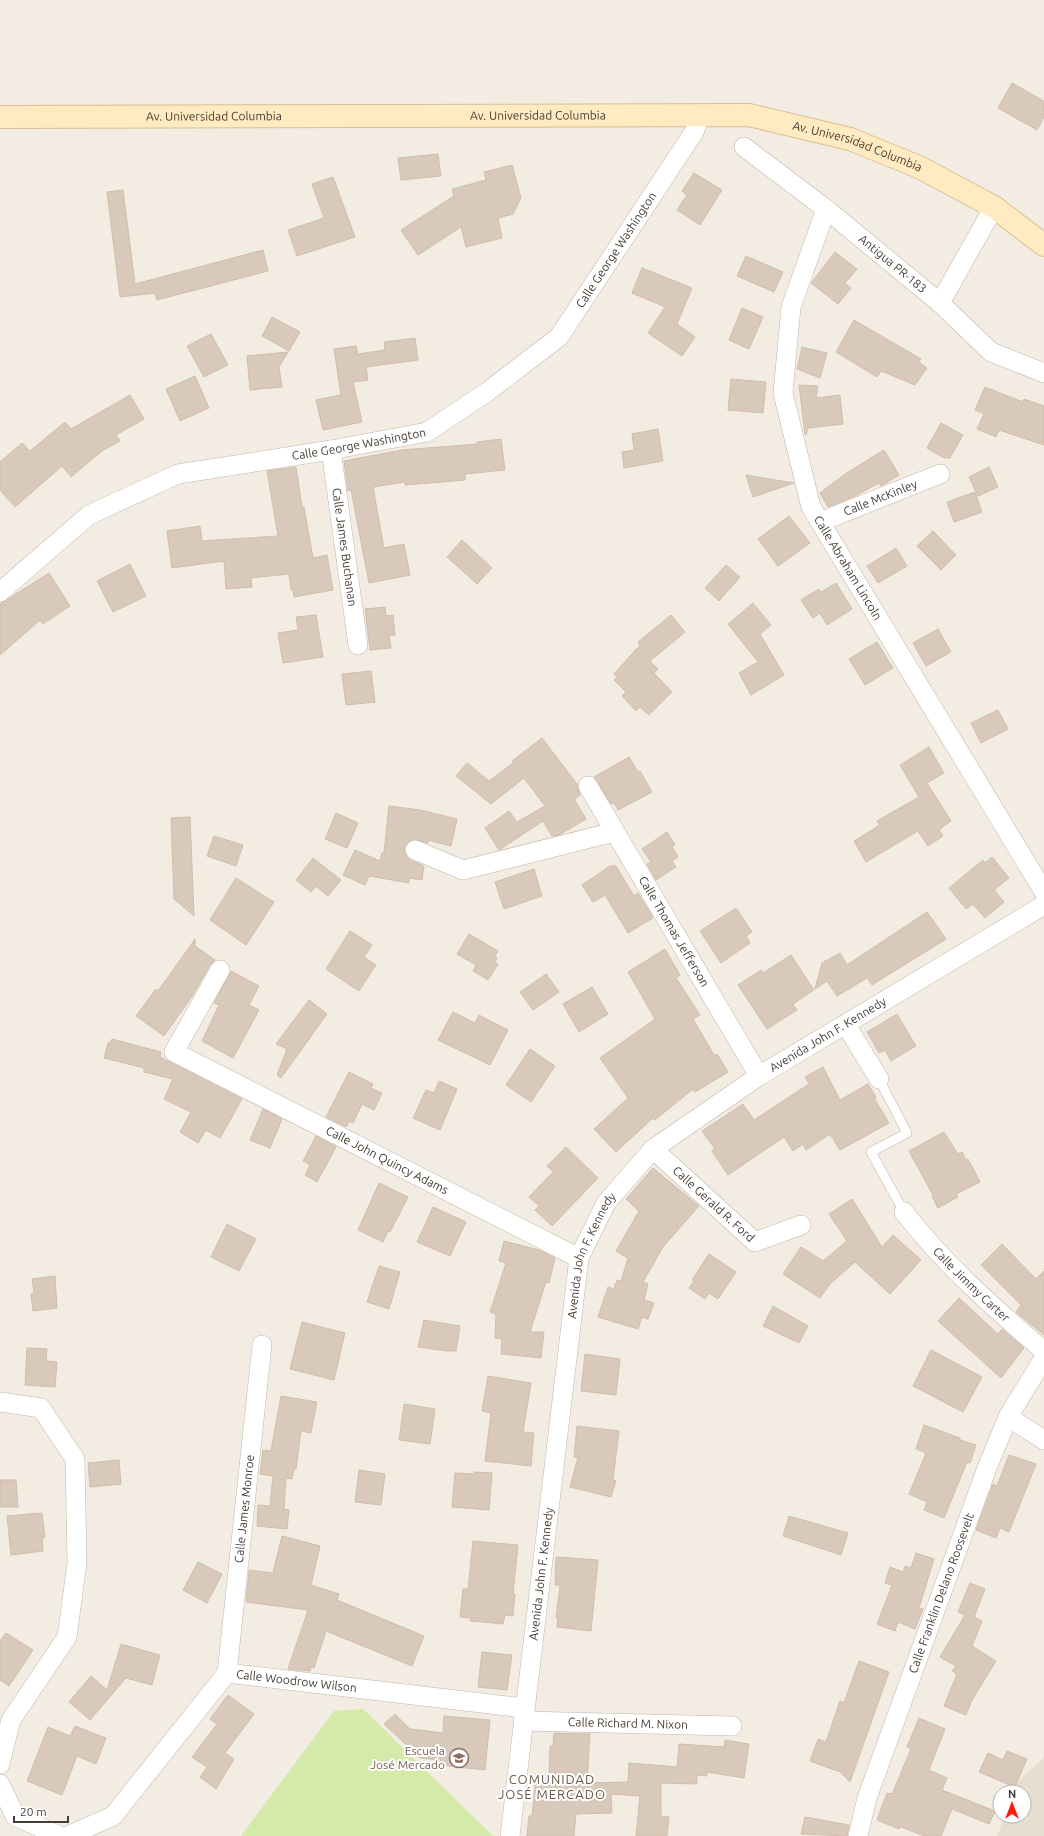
<svg xmlns="http://www.w3.org/2000/svg" width="1044" height="1836" font-family="Ubuntu,sans-serif">
<rect width="100%" height="100%" fill="#f3ece3"/>
<!-- residential -->
<path fill="#e7ded1" d="M1044,1757V1836H997L1005,1816H1024V1792H1014L1018,1782Z"/>
<!-- green -->
<path fill="#d3eaa9" d="M363,1709L493,1836H241L334,1711Z"/>
<!-- building -->
<path fill="#d8c9bb" stroke="#d0beab" d="M1012,83L1044,101V117L1037,130L998,108Z
M438,154L441,176L401,180L398,158Z
M512,165L521,198L513,214L498,218L502,238L466,247L461,227L418,255L401,230L454,196L452,189L486,180L484,172Z
M694,173L722,190L700,225L677,210L687,195L682,191Z
M333,177L355,237L297,256L288,230L324,218L312,184Z
M123,190L135,284L263,250L268,271L157,300L155,293L120,297L107,192Z
M835,252L857,269L845,283L851,288L838,304L811,283Z
M746,256L783,272L774,292L737,276Z
M642,268L692,288L677,324L695,337L682,356L648,333L665,307L632,293Z
M742,308L763,317L749,349L729,340Z
M272,317L300,332L289,351L262,336Z
M854,320L921,359L919,362L927,368L915,385L881,371L877,377L836,352Z
M211,334L228,365L204,377L187,346Z
M415,338L418,360L366,367L368,380L353,382L362,422L323,430L316,400L341,395L334,349L356,346L358,354L385,350L384,342Z
M802,347L827,353L820,378L797,369Z
M288,352L279,367L282,387L250,390L247,356Z
M195,376L209,408L180,421L166,389Z
M731,379L766,382L763,413L728,410Z
M799,385L818,386L816,398L840,395L843,424L808,428L806,435L805,434Z
M985,387L1023,402L1024,399L1044,406V445L999,430L996,437L977,429L984,414L975,410Z
M130,395L144,419L116,435L120,441L102,451L71,477L62,466L15,507L0,490V462L22,443L30,451L65,422L71,429Z
M941,423L963,435L950,458H944L927,448Z
M658,429L663,461L624,468L622,452L634,450L632,434Z
M501,439L505,470L465,474V480L405,485V482L373,487L384,548L404,544L410,575L369,583L351,490L348,491L344,461L402,450L477,444V442Z
M884,450L899,475L881,486L879,483L855,496L828,507L820,493L845,474Z
M296,467L302,507H304L313,558L327,555L333,590L294,597L293,589L291,590L289,574L251,578L252,587L226,589L224,561L172,568L167,531L200,526L202,541L278,536L267,471Z
M989,467L998,487L978,496L969,477Z
M746,475L794,483L753,497Z
M975,492L982,512L954,522L947,502Z
M789,516L810,543L778,566L758,539Z
M933,531L956,555L941,570L917,546Z
M462,540L492,568L477,584L447,557Z
M896,548L907,566L878,583L867,566Z
M130,564L146,596L113,612L97,581Z
M726,565L740,577L719,601L705,588Z
M49,573L70,606L43,624L40,620L0,655V604Z
M836,583L852,609L827,625L820,613L813,618L801,600L819,589L821,592Z
M753,603L771,625L760,634L784,675L751,695L739,673L758,662L728,624Z
M385,607L386,616L393,615L395,635L389,636L391,648L370,650L365,609Z
M316,615L323,657L283,663L278,633L298,630L296,617Z
M671,615L685,632L650,661L658,669L654,673L672,692L649,715L640,707L636,711L622,696L626,692L614,680L617,677L614,674L640,645L638,642Z
M938,629L951,652L926,666L913,643Z
M877,642L893,668L865,685L849,659Z
M371,671L375,702L346,705L342,674Z
M998,710L1008,729L981,743L971,723Z
M542,738L577,784L580,795L574,799L586,819L559,835L552,836L543,821L499,850L485,828L509,811L517,822L545,806L524,778L491,804L456,776L467,763L489,781L513,763L512,761Z
M929,747L944,773L927,783L951,821L939,830L943,836L928,846L918,831L866,862L854,841L880,825L877,821L919,797L900,765Z
M629,757L638,772L640,771L652,792L618,810L614,803L611,804L594,777Z
M389,806L420,810L457,819L451,846L428,840V843L414,839L408,842L405,846L404,852L410,860L424,866L422,880L409,878V883L369,876L365,885L343,875L355,850L380,861L382,853H384Z
M336,813L358,823L347,848L325,839Z
M190,817L191,841L194,916L174,899L171,818Z
M667,832L675,845L672,847L678,857L672,861L676,867L656,880L647,864L651,862L642,849Z
M214,836L243,845L236,866L207,856Z
M992,857L1009,878L994,890L1004,902L985,918L973,904L966,909L949,888L983,860L985,863Z
M313,858L341,880L328,896L316,886L311,892L296,880Z
M610,866H616L634,896L638,893L653,918L628,933L605,895L593,902L582,885Z
M534,869L542,896L504,909L495,882Z
M236,878L274,902L246,945L210,920Z
M736,908L752,932L746,936L750,943L721,963L700,931Z
M927,912L946,939L872,985L867,978L837,996L827,981L815,989L822,963L840,953L847,965Z
M350,931L372,945L364,957L376,965L359,991L326,969Z
M469,934L498,951L495,956L497,958L495,962L498,964L488,980L473,971L476,965L457,954Z
M195,939V946L215,960L210,965L193,995L164,1036L136,1016L156,989L158,991Z
M665,949L680,975L676,978L700,1015L693,1019L714,1055L717,1054L728,1072L695,1092L693,1089L655,1120L653,1118L616,1152L594,1129L628,1098L600,1058L655,1019L628,972Z
M791,955L814,990L793,1004L797,1010L767,1029L738,985L761,970L763,973Z
M231,971L259,986L249,1005L259,1010L233,1058L202,1041L219,1005L214,1003Z
M546,974L559,992L533,1010L520,992Z
M592,987L608,1014L579,1032L563,1004Z
M309,1000L327,1014L281,1078L277,1075L287,1049L276,1044Z
M453,1012L475,1023L479,1015L508,1030L490,1065L438,1040Z
M897,1014L916,1046L891,1061L885,1050L879,1053L867,1032Z
M112,1039L161,1052L160,1057L242,1099L220,1138L206,1130L198,1143L180,1132L191,1112L164,1099L173,1079L144,1072V1068L104,1058L108,1043H110Z
M530,1049L555,1066L531,1102L506,1085Z
M823,1067L840,1100L868,1084L876,1097L874,1098L889,1123L840,1150L830,1134L806,1150L803,1144L793,1151L784,1137L728,1175L712,1151L715,1149L702,1131L743,1104L754,1120L809,1084L805,1077Z
M349,1072L373,1084L371,1088L382,1093L374,1110L362,1104L353,1123L350,1121L346,1127L326,1117Z
M439,1081L457,1089L440,1130L413,1118L426,1090L434,1093Z
M263,1109L282,1119L270,1148L250,1140Z
M944,1132L958,1154L962,1152L966,1160L968,1159L980,1182L956,1194L958,1197L938,1208L932,1196L933,1195L909,1151Z
M316,1136L336,1147L317,1182L305,1175L310,1165L303,1161Z
M566,1147L598,1178L552,1226L535,1210L539,1206L529,1197L553,1172L547,1166Z
M653,1168L699,1206L663,1247L643,1282L648,1284L644,1300L654,1303L648,1319L642,1317L638,1329L598,1317L608,1287L614,1289L617,1280L621,1281L628,1258L616,1251L639,1211L626,1199Z
M379,1183L408,1197L390,1232L388,1231L383,1242L358,1230Z
M852,1199L882,1247L893,1235L921,1260L890,1294L855,1262L830,1284L820,1298L783,1274L801,1247L823,1261L847,1241L829,1214Z
M433,1207L466,1222L450,1256L417,1242Z
M227,1224L256,1239L239,1271L211,1257Z
M504,1241L539,1250L555,1258L549,1283L546,1282L530,1332H544L541,1358L501,1354L502,1339L495,1338L496,1314L490,1312L506,1263L499,1261Z
M1002,1244L1036,1279L1044,1271V1335L1016,1312L1021,1305L981,1265Z
M709,1254L736,1272L718,1299L709,1293L705,1299L689,1288L694,1281L692,1280Z
M379,1266L400,1272L389,1309L367,1302Z
M55,1276L57,1308L33,1311L31,1294L34,1293L32,1279Z
M959,1298L998,1334L1002,1329L1024,1348L1001,1378L938,1321Z
M773,1306L808,1326L799,1343L763,1326Z
M424,1320L460,1326L456,1351H446L418,1347Z
M302,1322L345,1333L334,1380L290,1369Z
M27,1348L47,1349L46,1361L57,1362L55,1387L25,1385Z
M931,1350L982,1377L963,1412L913,1386Z
M585,1354L620,1359L616,1395L581,1391Z
M488,1376L531,1383L523,1432L534,1433L531,1466L485,1461L491,1413L482,1411Z
M281,1396L317,1402L311,1433L301,1431L296,1469H294L292,1479L286,1478L284,1509L289,1510L287,1529L257,1526L258,1505L270,1506L273,1476L260,1474L263,1450L271,1451Z
M404,1404L435,1409L430,1444L399,1440Z
M924,1425L960,1438V1440L976,1445L970,1463L967,1462L944,1518L924,1510L927,1502L909,1494L926,1453L916,1449Z
M577,1426L619,1431L613,1480L616,1481L611,1497L570,1487L578,1457H574Z
M1009,1455L1036,1464L1009,1532L1000,1528L996,1538L976,1530L993,1484L997,1486Z
M119,1460L121,1484L90,1487L88,1463Z
M359,1470L385,1474L381,1505L355,1502Z
M474,1472L492,1473L489,1510L452,1507L455,1473L474,1474Z
M0,1480H16L18,1507H0Z
M42,1513L45,1537L42,1538L43,1551L11,1555L7,1516Z
M789,1516L848,1533L841,1555L783,1536Z
M282,1536L320,1546L311,1585L339,1594L337,1600L424,1636L412,1666L326,1631L314,1668L311,1667L310,1671L288,1669L308,1610L246,1602L249,1570L273,1573Z
M473,1541L518,1545L513,1594H515L513,1616L505,1615L503,1624L470,1621L471,1618L460,1617L463,1589H468Z
M916,1553L934,1559L919,1608L923,1609L915,1629L898,1622L895,1631L877,1624L892,1585L885,1583L890,1567L903,1572L905,1566L911,1568Z
M556,1557L598,1560L591,1631L557,1627L558,1618H556L560,1585H555Z
M198,1562L222,1574L207,1603L183,1590Z
M970,1583L985,1589L974,1617L982,1621L972,1646L996,1661L972,1700L966,1715L944,1706L957,1674L952,1671L956,1666L940,1657L965,1615L958,1612Z
M6,1633L33,1650L9,1686L0,1680V1641Z
M121,1644L160,1655L152,1685L126,1678L90,1720L69,1702L91,1676L107,1690Z
M482,1652L512,1655L507,1690L478,1687Z
M859,1661L889,1672L850,1782L840,1772L810,1761L818,1739L826,1742L840,1701L844,1703Z
M228,1695L254,1714L225,1753L234,1759L216,1789L200,1777L207,1767L192,1757L217,1724L210,1719Z
M395,1714L410,1729L443,1733L444,1716L490,1720L485,1770L439,1765L440,1760L420,1758L384,1724Z
M919,1718L945,1729L929,1770L947,1778L942,1790L995,1811L989,1824L952,1809L941,1836H924L901,1827L899,1829L877,1820L887,1793L892,1794L911,1749L907,1747Z
M75,1726L106,1738L96,1764L77,1756L62,1795L27,1781L48,1727L70,1736Z
M554,1733L590,1734L587,1783L628,1782L629,1763L677,1767L679,1744L724,1747L725,1740L749,1744L744,1778L707,1772V1776L697,1775V1784L661,1783V1816L669,1817L667,1836H636L640,1796L611,1794L612,1813L576,1814L574,1836H527L529,1816H532L536,1774L549,1775L550,1746H553Z
M1007,1751L1027,1759L1015,1787L979,1772L988,1753L1003,1760Z
M805,1817L849,1825L847,1836L801,1834Z"/>
<g fill="none" stroke-linecap="round" stroke-linejoin="round">
<!-- service casing -->
<g stroke="#c1b6a8" stroke-width="10">
<path id="service" d="M879,1079L907,1133L871,1152L904,1212"/>
</g>
<!-- minor casing -->
<g stroke="#c1b6a8" stroke-width="20">
<g id="minor">
<path id="s1" d="M744,147L826,209L940,303L991,352L1044,373"/>
<path id="s2" d="M826,209L791,307L783,393L811,507L1044,892"/>
<path d="M940,303L994,207"/>
<path id="s3" d="M331,450L358,645"/>
<path id="s4" d="M820,522L940,474"/>
<path id="s5" d="M0,592L89,515L178,474L331,450L427,432L487,392L559,337L694,132L700,116"/>
<path id="s6" d="M588,786L759,1076"/>
<path d="M415,850L463,870L614,832"/>
<path id="s7" d="M220,970L174,1052L579,1258"/>
<path d="M846,1025L879,1079"/>
<path id="s8" d="M653,1149L755,1242L801,1225"/>
<path id="s9" d="M904,1212C944,1264 995,1309 1044,1351"/>
<path d="M0,1402L41,1408L75,1459L77,1563L67,1637L11,1720L0,1764"/>
<path d="M1008,1417L1044,1440"/>
<path id="s10" d="M227,1673L262,1345"/>
<path id="s11" d="M523,1721L732,1726"/>
<path d="M0,1784L15,1816L59,1836"/>
<path id="s12" d="M68,1836L113,1816L227,1673L524,1708"/>
<path id="s13" d="M510,1836L579,1258L606,1203L653,1149L759,1076L1044,905"/>
<path id="s14" d="M858,1836L867,1798L987,1468L1008,1417L1044,1358"/>
</g>
</g>
<!-- secondary casing -->
<g stroke="#d9bf92" stroke-width="24">
<g id="secondary">
<path id="s15" d="M0,117L749,115L850,139L919,167L994,207L1044,245"/>
</g>
</g>
<!-- service -->
<use href="#service" stroke="#fff" stroke-width="9"/>
<!-- minor -->
<use href="#minor" stroke="#fff" stroke-width="19"/>
<!-- secondary -->
<use href="#secondary" stroke="#ffeac1" stroke-width="22"/>
</g>
<!-- icons -->
<defs>
<g id="school-ring" transform="scale(1)"><circle r="9.5" fill="#fff" stroke="#8d6e63" stroke-width="1.5"/><path d="M0-5L7-2L0 1L-7-2ZM-4 1L0 2.5L4 1V4Q0 6-4 4Z" fill="#8d6e63"/></g>
</defs>
<g fill-rule="evenodd">
<use href="#school-ring" x="459" y="1758"/>
</g>
<g text-anchor="middle" stroke-width="4" stroke-linejoin="round" paint-order="stroke">
<!-- street labels -->
<g font-size="12" fill="#453c33" stroke="#fff">
<text dy="4" stroke="none"><textPath href="#s15" startOffset="214">Av. Universidad Columbia</textPath></text>
<text dy="4" stroke="none"><textPath href="#s15" startOffset="538">Av. Universidad Columbia</textPath></text>
<text dy="4" stroke="none"><textPath href="#s15" startOffset="862">Av. Universidad Columbia</textPath></text>
<text dy="4" stroke="none"><textPath href="#s5" startOffset="735">Calle George Washington</textPath></text>
<text dy="4" stroke="none"><textPath href="#s1" startOffset="189">Antigua PR-183</textPath></text>
<text dy="4" stroke="none"><textPath href="#s5" startOffset="399">Calle George Washington</textPath></text>
<text dy="4" stroke="none"><textPath href="#s4" startOffset="65">Calle McKinley</textPath></text>
<text dy="4" stroke="none"><textPath href="#s3" startOffset="98">Calle James Buchanan</textPath></text>
<text dy="4" stroke="none"><textPath href="#s2" startOffset="379">Calle Abraham Lincoln</textPath></text>
<text dy="4" stroke="none"><textPath href="#s6" startOffset="169">Calle Thomas Jefferson</textPath></text>
<text dy="4" stroke="none"><textPath href="#s13" startOffset="924">Avenida John F. Kennedy</textPath></text>
<text dy="4" stroke="none"><textPath href="#s7" startOffset="333">Calle John Quincy Adams</textPath></text>
<text dy="4" stroke="none"><textPath href="#s8" startOffset="82">Calle Gerald R. Ford</textPath></text>
<text dy="4" stroke="none"><textPath href="#s13" startOffset="588">Avenida John F. Kennedy</textPath></text>
<text dy="4" stroke="none"><textPath href="#s9" startOffset="99">Calle Jimmy Carter</textPath></text>
<text dy="4" stroke="none"><textPath href="#s10" startOffset="165">Calle James Monroe</textPath></text>
<text dy="4" stroke="none"><textPath href="#s13" startOffset="264">Avenida John F. Kennedy</textPath></text>
<text dy="4" stroke="none"><textPath href="#s14" startOffset="257">Calle Franklin Delano Roosevelt</textPath></text>
<text dy="4" stroke="none"><textPath href="#s12" startOffset="302">Calle Woodrow Wilson</textPath></text>
<text dy="4" stroke="none"><textPath href="#s11" startOffset="105">Calle Richard M. Nixon</textPath></text>
</g>
<!-- education labels -->
<g font-size="12" fill="#785e54" stroke="#fff" text-anchor="end">
<text x="445" y="1755">Escuela<tspan x="445" dy="14">José Mercado</tspan></text>
</g>
<!-- neighbourhood labels -->
<g font-size="13" letter-spacing="1" fill="#68594a" stroke="#fff">
<text x="552" y="1784">COMUNIDAD<tspan x="552" dy="15">JOSÉ MERCADO</tspan></text>
</g>
</g>
<!-- north arrow -->
<g transform="translate(1012 1804)"><circle r="19" fill="#ffffff" stroke="#b5b1ad"/>
<path d="M0-3L7 15L0 10L-7 15Z" fill="#ff190e"/>
<text y="-6" font-size="11" font-weight="bold" text-anchor="middle" fill="#453c33">N</text>
</g>
<!-- scale -->
<path d="M14 1816v6h54v-6" fill="none" stroke="#453c33" stroke-width="2"/>
<text x="20" y="1816" font-size="12" fill="#453c33" stroke="#ffffff" stroke-width="3" paint-order="stroke">20 m</text>
</svg>
